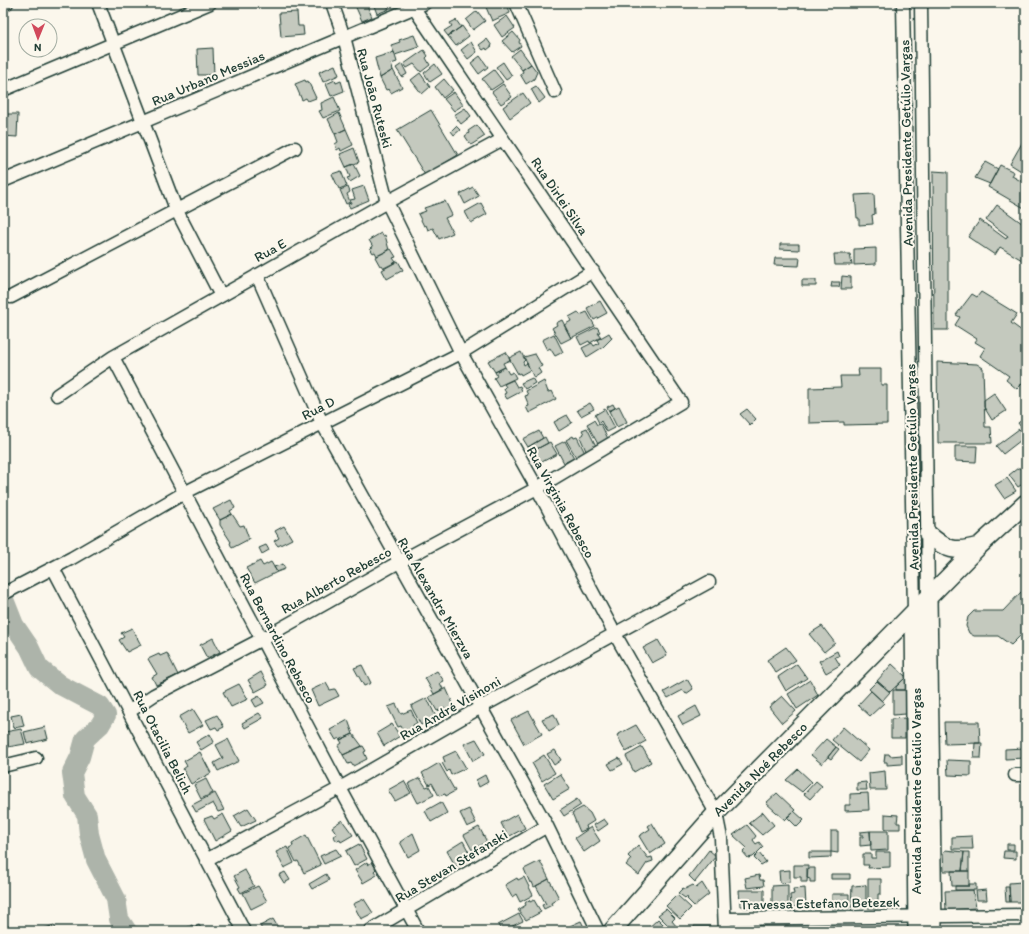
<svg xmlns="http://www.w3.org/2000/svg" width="1029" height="934" font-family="Itim,sans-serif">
<rect width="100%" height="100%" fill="#fbf7ec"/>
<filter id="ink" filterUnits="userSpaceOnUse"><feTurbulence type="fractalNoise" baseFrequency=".025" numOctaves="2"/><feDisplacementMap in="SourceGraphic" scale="8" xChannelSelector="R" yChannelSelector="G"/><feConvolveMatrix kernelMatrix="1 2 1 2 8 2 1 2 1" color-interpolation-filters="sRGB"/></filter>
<g filter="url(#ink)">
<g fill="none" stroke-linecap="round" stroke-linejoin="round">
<!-- river -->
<path stroke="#adb4aa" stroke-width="20" d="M3,597L14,625L29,647L39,668L60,685L100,706L106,715L100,725L85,739L80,757L72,773L75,796L87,815L89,834L96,860L116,899L119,919L127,931"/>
</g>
<!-- building -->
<path fill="#c4c9be" stroke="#1f3d34" d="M354,3H366L372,17L362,21Z
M373,3H386L389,9L377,14Z
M489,3H507L510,13L492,21L485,5Z
M477,11L485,21L473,30L466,20Z
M297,12L298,26H303L304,35L281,37L279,13Z
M507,16L515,28L502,37L494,25Z
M456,20L461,27L448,36L444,31L452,26L450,23Z
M30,21L40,22V26H30Z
M462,26L469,36L456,46L448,36Z
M513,32L520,40L519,42L521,46L512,52L502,41Z
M414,35L419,47L395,55L391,45L400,42L399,40Z
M487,39L492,46L487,50L486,48L483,50L479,45Z
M471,42L477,52L468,59L461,50Z
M213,48L214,75H198L197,49Z
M520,49L531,64L522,70L511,56Z
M424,50L428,56L426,58L430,65L421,72L414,64L407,68L404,64Z
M394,52L397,62L391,64L393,70L380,78L375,58Z
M480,56L488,67L479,74L471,63Z
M503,62L512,76L506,80L496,67Z
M402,64L407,74L402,77L396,68Z
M435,64L442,74L430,82L424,73Z
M531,64L537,72L534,79L526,84L520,74L523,72L522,70Z
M335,65L339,75L323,82L319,72Z
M393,70L402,87L391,93L389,89L386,90L380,78Z
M494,70L503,82L491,90L482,79Z
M420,73L430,87L422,94L411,80Z
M444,79L453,90L443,98L435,87Z
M305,80L306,82L308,81L316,98L308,101L306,98L302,100L295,84Z
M335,80L336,83L341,81L344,91L331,96L326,84Z
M503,84L512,97L501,104L492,92Z
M536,86L545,98L539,103L531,89Z
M454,92L463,105L454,111L444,99Z
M523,93L530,103L510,118L503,107Z
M334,97L340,111L323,118L319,111L322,110L321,103Z
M465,108L471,116L461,124L454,115Z
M431,110L458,155L425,175L397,130Z
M339,113L346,129L335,134L328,119Z
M3,114H18L17,137L3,136Z
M477,125L485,136L471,145L465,136L469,133L468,131Z
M456,126L460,130L454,135L451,131Z
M346,129L353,145L341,151L340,148L337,150L335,144L338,142L335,134Z
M1026,136V174L1010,164Z
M354,148L359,162L346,167L340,154Z
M985,162L998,169L990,184L975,178Z
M354,164L360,176L350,182L347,178L350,177L346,167Z
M1000,165L1014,172L1012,176L1026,184V209L988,187Z
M341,171L347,186L339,189L332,174Z
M933,171L948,172V330H934Z
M364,186L369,200L350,208L348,204L351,203L350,200L355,199L352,190Z
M348,187L350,192L347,194L350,202L346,204L340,190Z
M473,187L479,196L465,204L460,194Z
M874,194L875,214L872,215L873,224L859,225V218H857L855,195Z
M445,201L452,215L445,218L453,233L439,239L433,228L428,230L426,225L424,226L418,214L426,211L424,208Z
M481,203L487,214L471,223L465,212Z
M997,205L1026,226V255L1022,260L1000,247L995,255L968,237L980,220L1006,239L1008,236L986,220Z
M381,233L383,236L385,235L389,250L377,256L375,252L373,253L370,248L373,247L369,240Z
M780,244H799V250L780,249Z
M876,248V264L854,265V249Z
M391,249L396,257L393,258L396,262L384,268L382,265L380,266L375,257Z
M834,254H850L852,265H835Z
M775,258H800L799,266L774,265Z
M398,261L403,270L387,279L382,270Z
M842,276L851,277V289H841Z
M802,280H816V286H802Z
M832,282H840L839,287H831Z
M981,292L1017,314L1011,323L1026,334V385L1023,383L1017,389L1006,380L1009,376L980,356L985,348L975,342L977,339L955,325L960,317L956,315L972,294L977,297Z
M600,301L607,313L594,320L587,308Z
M578,312L580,315L587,312L595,326L571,338L564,325L571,321L569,317Z
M562,320L571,338L561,343L552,328L557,325L556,323Z
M597,327L600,332L598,333L601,337L590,343L589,341L581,345L577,337Z
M609,333L612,338L603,347L587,357L582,348L592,343L594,346L599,343L597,340Z
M554,334L563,352L555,356L550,348L547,350L542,340Z
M506,352L510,360L503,363L505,367L495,372L488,361Z
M521,352L525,360L523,362L524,365L527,363L530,370L521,375L520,373L518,374L509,358Z
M535,354L542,366L538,368L541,373L534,378L524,357Z
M937,362L977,364L983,368L985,427H991L992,443H938Z
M505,367L509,374L513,372L516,378L499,386L494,378L497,376L495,372Z
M858,369H881V385H887V424L844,425V422L809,423V388L841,387L840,376H859Z
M532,378L535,383L525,389L521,383Z
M513,380L517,387L520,386L522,391L507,399L504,394L506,393L504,389L506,387L504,384Z
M544,381L548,392L552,391L556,399L529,413L526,407L529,406L525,396L528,395L526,391Z
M994,393L1006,411L992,420L984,407V400Z
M590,403L594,409L581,416L577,410Z
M613,404L615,408L609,411L607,407Z
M619,406L627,422L617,427L609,411Z
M605,409L615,428L607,432L601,421L599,423L595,415Z
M747,409L756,419L750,425L740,414Z
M567,415L572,423L559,431L554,422Z
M1026,417V434L1018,423Z
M594,420L597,425L601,424L609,441L599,446L587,424Z
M587,428L596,446L587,453L580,437L584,434L582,430Z
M1019,429L1025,437L1003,454L996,446Z
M539,431L543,438L528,447L523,439Z
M573,436L574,438L577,437L585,453L576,457L566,440Z
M545,437L548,443L531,452L528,447Z
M565,441L574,458L564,463L555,446Z
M550,442L557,454L540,463L533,451Z
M955,446H977L976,462L955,461Z
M1018,468H1022L1026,476V482L1018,487L1009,475Z
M1007,478L1016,491L1004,498L995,485Z
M231,500L235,508L230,511L232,514L220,520L213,509Z
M232,514L240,526L244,525L249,539L232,548L230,543L231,542L220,525V520Z
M284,526L292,539L278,546L274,541L279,538L275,531Z
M266,545L269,550L262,554L259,548Z
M260,561L263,566L271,562L277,572L255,583L246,568Z
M283,564L285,569L277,572L274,567Z
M1021,592L1026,596V630L1011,645L998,636H974L969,633L966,626L968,617L974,611H1003Z
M822,626L835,643L824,652L809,634Z
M132,628L141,645L127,652L119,640L124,637L121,633Z
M213,638L220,652L207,658L200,645Z
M658,640L667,655L652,663L643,648Z
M786,647L796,660L776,673L767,660Z
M837,651L839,656L835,657L840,665L826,673L819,661Z
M167,653L178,675L156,685L152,677L157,674L148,659L159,654L160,656Z
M797,664L807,678L786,691L778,677Z
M892,664L906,677L890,692L877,681Z
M362,665L371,683L364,686L354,668Z
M437,671L444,681L440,683L443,689L434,694L425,678Z
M261,672L268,685L255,692L248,680Z
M906,677V690H896V687Z
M687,679L693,689L686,694L683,690L668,698L664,692Z
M810,680L818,695L797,709L788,694Z
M877,681L890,692L882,701L869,689Z
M326,683L330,690L335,689L339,696L318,706L311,690Z
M239,684L248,699L231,707L223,692Z
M446,688L455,708L446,712L445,708L437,711L429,697Z
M893,690H906V714L893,715Z
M871,691L884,703L870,716L858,705Z
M259,696L264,703L256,707L252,700Z
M782,696L796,711L782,723L769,707Z
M427,698L436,717L421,725L411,706Z
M396,704L401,714L411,710L417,723L413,725L415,730L405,734L401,726L398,727L388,707Z
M696,706L701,716L683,725L678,716Z
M193,709L203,725L188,733L179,717Z
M529,711L542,734L524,744L511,720Z
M259,713L263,718L245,728L242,723Z
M21,714L24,726L14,728L11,716Z
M554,714L559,725L549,731L542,719Z
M217,715L224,727L218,730L216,727L211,729L206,720Z
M905,718V738H891V719Z
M348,720L353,734L340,740L339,738L336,740L330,730Z
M944,722H979L980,743L945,744Z
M392,724L400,736L384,746L377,733Z
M636,725L646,741L626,752L617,735Z
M45,727L48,739L27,744L24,732Z
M843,727L869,750L859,762L832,740Z
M21,729L25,744L8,747L5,732Z
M3,732L6,752H3Z
M210,734L214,742L201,750L196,742Z
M353,734L362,746L343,755L338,746L342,743L340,740Z
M228,739L239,761L218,771L214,763L223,758L216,745Z
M476,739L485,754L473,761L464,744Z
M826,739L836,747L822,764L811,755Z
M975,743H982L981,758H974Z
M363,746L366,751L364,752L367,759L353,766L351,763L348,764L343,755Z
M642,747L651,762L634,772L626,756Z
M836,747L839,749L831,759L828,757Z
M1024,748L1025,758L1005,759V749Z
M555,750L561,760L554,765L547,754Z
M456,751L466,768L451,775L449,770L447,772L442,763L445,762L443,757Z
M200,752L211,773L191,784L183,769L187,766L184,761Z
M885,754H889L890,756L902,755V764L887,765V762H884Z
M544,755L555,773L542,781L532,763Z
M619,758L623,764L612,770L608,764Z
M947,760L971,761V776L948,775Z
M439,763L455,791L446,796L445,794L439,796L432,783L429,785L422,773Z
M798,769L812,782L802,792L786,780Z
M885,771L886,790H870L869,773Z
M560,774L570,789L553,799L544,784Z
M485,775L488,782L479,787L476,780Z
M420,778L426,787L429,786L434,795L418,803L408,784Z
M206,779L213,793L201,799L194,785Z
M404,781L411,793L395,801L388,790Z
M816,781L822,786L810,799L804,794Z
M866,782L867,790H857V783Z
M215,793L224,810L218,812L213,803L196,812L192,805Z
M777,793L795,810L785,820L766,803Z
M868,793L869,810L845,811V805H850V794Z
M577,799L581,805L564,816L560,810Z
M441,802L447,813L431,822L425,811Z
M1023,805H1026V817H1024Z
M583,807L590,813L594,821L586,826L587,829L580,832L572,813Z
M248,808L256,820L241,827L234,816Z
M469,809L476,823L467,827L460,813Z
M794,811L804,820L797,827L787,817Z
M763,812L774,825L762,835L749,823Z
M223,814L232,831L215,841L204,819L212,816L214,819Z
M517,814L525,828L508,837L501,823Z
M885,814L898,815L897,823H900V829H885Z
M604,819L608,824L598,831L594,825Z
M342,820L353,835L341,842L340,840L337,841L333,836L337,834L332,827Z
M652,823L665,844L650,854L639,836L650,829L648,826Z
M747,825L756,836L753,840L756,844L759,842L763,847L753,857L748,858L743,852L747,848L733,835Z
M479,827L487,842L472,850L464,835Z
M591,827L600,841L584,852L575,838Z
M831,831H838V853L831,852Z
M870,831H888V850L871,851Z
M870,831L871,845L860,846V837H863V835H860V832Z
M1023,832H1026V847H1023Z
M413,833L420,850L408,857L400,842Z
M306,835L321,865L304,873L298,861L296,862L289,848L293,846L292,843Z
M972,836L973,849H952V837Z
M463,841L472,858L456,867L447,851Z
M359,844L367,859L354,866L346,851Z
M1007,844H1014V850H1007Z
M638,845L648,858L652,857L653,861L647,863L639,875L626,865L631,859L628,856Z
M287,847L294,863L284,868L276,852Z
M336,849L341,856L324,864L320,856Z
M709,850L716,856L695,882L689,876Z
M945,850L964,852L962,871H944L943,853Z
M1004,851H1016V859L1003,858Z
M809,852H831V857L809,858Z
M876,852H890V867L868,868L869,865H863V854H871V858H876Z
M964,852H969V871H962Z
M759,853L766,862L761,865L754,858Z
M540,861L549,879L534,887L532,882L530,883L524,869Z
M367,862L368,865L372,862L376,869L374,871L377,875L363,883L355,870Z
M794,865H808L807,882H801V877H794Z
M807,868H815V882H810V879L807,878Z
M245,870L254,886L241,893L238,888L240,887L234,876Z
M790,870V882L780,883L779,871Z
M951,871H969V886H952Z
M285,872L290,880L284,883L279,875Z
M326,874L329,880L312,889L309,884Z
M831,874H850V879H831Z
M759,875L760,880H763L764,886L747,888L745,878Z
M524,877L533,895L520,902L516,894L512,897L505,885L517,878L518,880Z
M549,879L559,898L551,903L552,905L544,909L542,905L546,904L536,886Z
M868,879H881V894H878V908H868Z
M1022,882L1023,902H1010L1009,883Z
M702,883L709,894L694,906L687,899L688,898L686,897L685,898L678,893L683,888L685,889L693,885L696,888Z
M969,884H976V890H955V886H969Z
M788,885V909H772V886Z
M866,885V907H851L852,886Z
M258,886L267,901L251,909L243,893Z
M1005,887H1009L1010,902H1006Z
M805,888L806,906L791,907L790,895L794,894L793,889Z
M739,890H764V907L744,908V906H740Z
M973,890L976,908L946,910L945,891Z
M986,890L987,900H977L976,891Z
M832,894H849V908L832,909Z
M677,895L691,908L680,919L666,906Z
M364,899L373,913L361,919L353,904Z
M529,900L530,902L534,900L541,912L526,920L518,910L526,905L525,903Z
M666,909L675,918L672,921L677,927L673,930L658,915Z
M519,914L523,921L502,931L498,925Z
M273,919L279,929L277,931H263L260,926Z
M658,919L670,931H645Z
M581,921L586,931H573L570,926Z
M54,925L57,931H44L43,929Z
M192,925L194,928L199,925L203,931H181Z
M694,926H710V931H694Z"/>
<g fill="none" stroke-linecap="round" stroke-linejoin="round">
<!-- minor casing -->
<g stroke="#1f3d34" stroke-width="15">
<path id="minor" d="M98,3L176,209L221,296
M332,3L344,37L387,202L461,353L537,488L615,634L716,813L721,838L725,931
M516,3L555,92
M903,3L914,612
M921,3L928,598
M3,5L7,3
M3,90L210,3
M3,181L425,3
M257,275L322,423L547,826L598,931
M11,297L295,148
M113,357L340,788L418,931
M57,395L113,357L387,202L503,139
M53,568L244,931
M3,594L72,558L184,493L461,353L593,271
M130,711L154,695L262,639L399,562L537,488L681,402L414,8
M3,766L36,758
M1015,775H1026
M206,860L340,788L481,707L709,582
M725,919L1026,915
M370,931L547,826"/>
</g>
<!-- secondary casing -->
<g stroke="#1f3d34" stroke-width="20">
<path id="secondary" d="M928,534C946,550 955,553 979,546
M928,598L933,931
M914,612L917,931
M612,931L716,813L979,546L1026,503"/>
</g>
<!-- minor -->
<use href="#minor" stroke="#fbf7ec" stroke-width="12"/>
<!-- secondary -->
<use href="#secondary" stroke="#fbf7ec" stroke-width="17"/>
</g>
</g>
<g text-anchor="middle" stroke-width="4" stroke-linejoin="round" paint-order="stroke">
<!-- street labels -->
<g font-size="14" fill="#1f3d34" stroke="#fbf7ec">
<text transform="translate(208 78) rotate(-23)" y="5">Rua Urbano Messias</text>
<text transform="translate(375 98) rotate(75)" y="5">Rua João Ruteski</text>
<text transform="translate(906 143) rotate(-91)" y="5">Avenida Presidente Getúlio Vargas</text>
<text transform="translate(560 196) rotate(56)" y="5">Rua Dirlei Silva</text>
<text transform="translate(270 250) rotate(-29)" y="5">Rua E</text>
<text transform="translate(318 408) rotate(-27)" y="5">Rua D</text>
<text transform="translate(912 467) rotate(-91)" y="5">Avenida Presidente Getúlio Vargas</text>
<text transform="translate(561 502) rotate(61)" y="5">Rua Virginia Rebesco</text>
<text transform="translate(336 580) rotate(-29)" y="5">Rua Alberto Rebesco</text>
<text transform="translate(436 598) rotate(60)" y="5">Rua Alexandre Mierzva</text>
<text transform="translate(278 638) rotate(62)" y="5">Rua Bernardino Rebesco</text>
<text transform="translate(450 708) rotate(-30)" y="5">Rua André Visinoni</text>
<text transform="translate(163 742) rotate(63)" y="5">Rua Otacilia Belich</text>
<text transform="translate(760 769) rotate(-45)" y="5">Avenida Noé Rebesco</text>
<text transform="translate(916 791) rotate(-90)" y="5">Avenida Presidente Getúlio Vargas</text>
<text transform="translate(451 866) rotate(-31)" y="5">Rua Stevan Stefanski</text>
<text transform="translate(820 903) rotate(-1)" y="5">Travessa Estefano Betezek</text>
</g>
</g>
<!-- margin -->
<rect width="1029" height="934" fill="none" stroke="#fbf7ec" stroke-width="16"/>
<rect x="8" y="8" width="1013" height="918" fill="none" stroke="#1f3d34" stroke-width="1.5" filter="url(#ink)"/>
<!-- north arrow -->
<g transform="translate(38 38) rotate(181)"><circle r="19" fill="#fbf7ec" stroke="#a3ada2"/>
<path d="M0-3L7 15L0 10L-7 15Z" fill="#d1495b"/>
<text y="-6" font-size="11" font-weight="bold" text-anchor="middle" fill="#1f3d34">N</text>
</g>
</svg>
